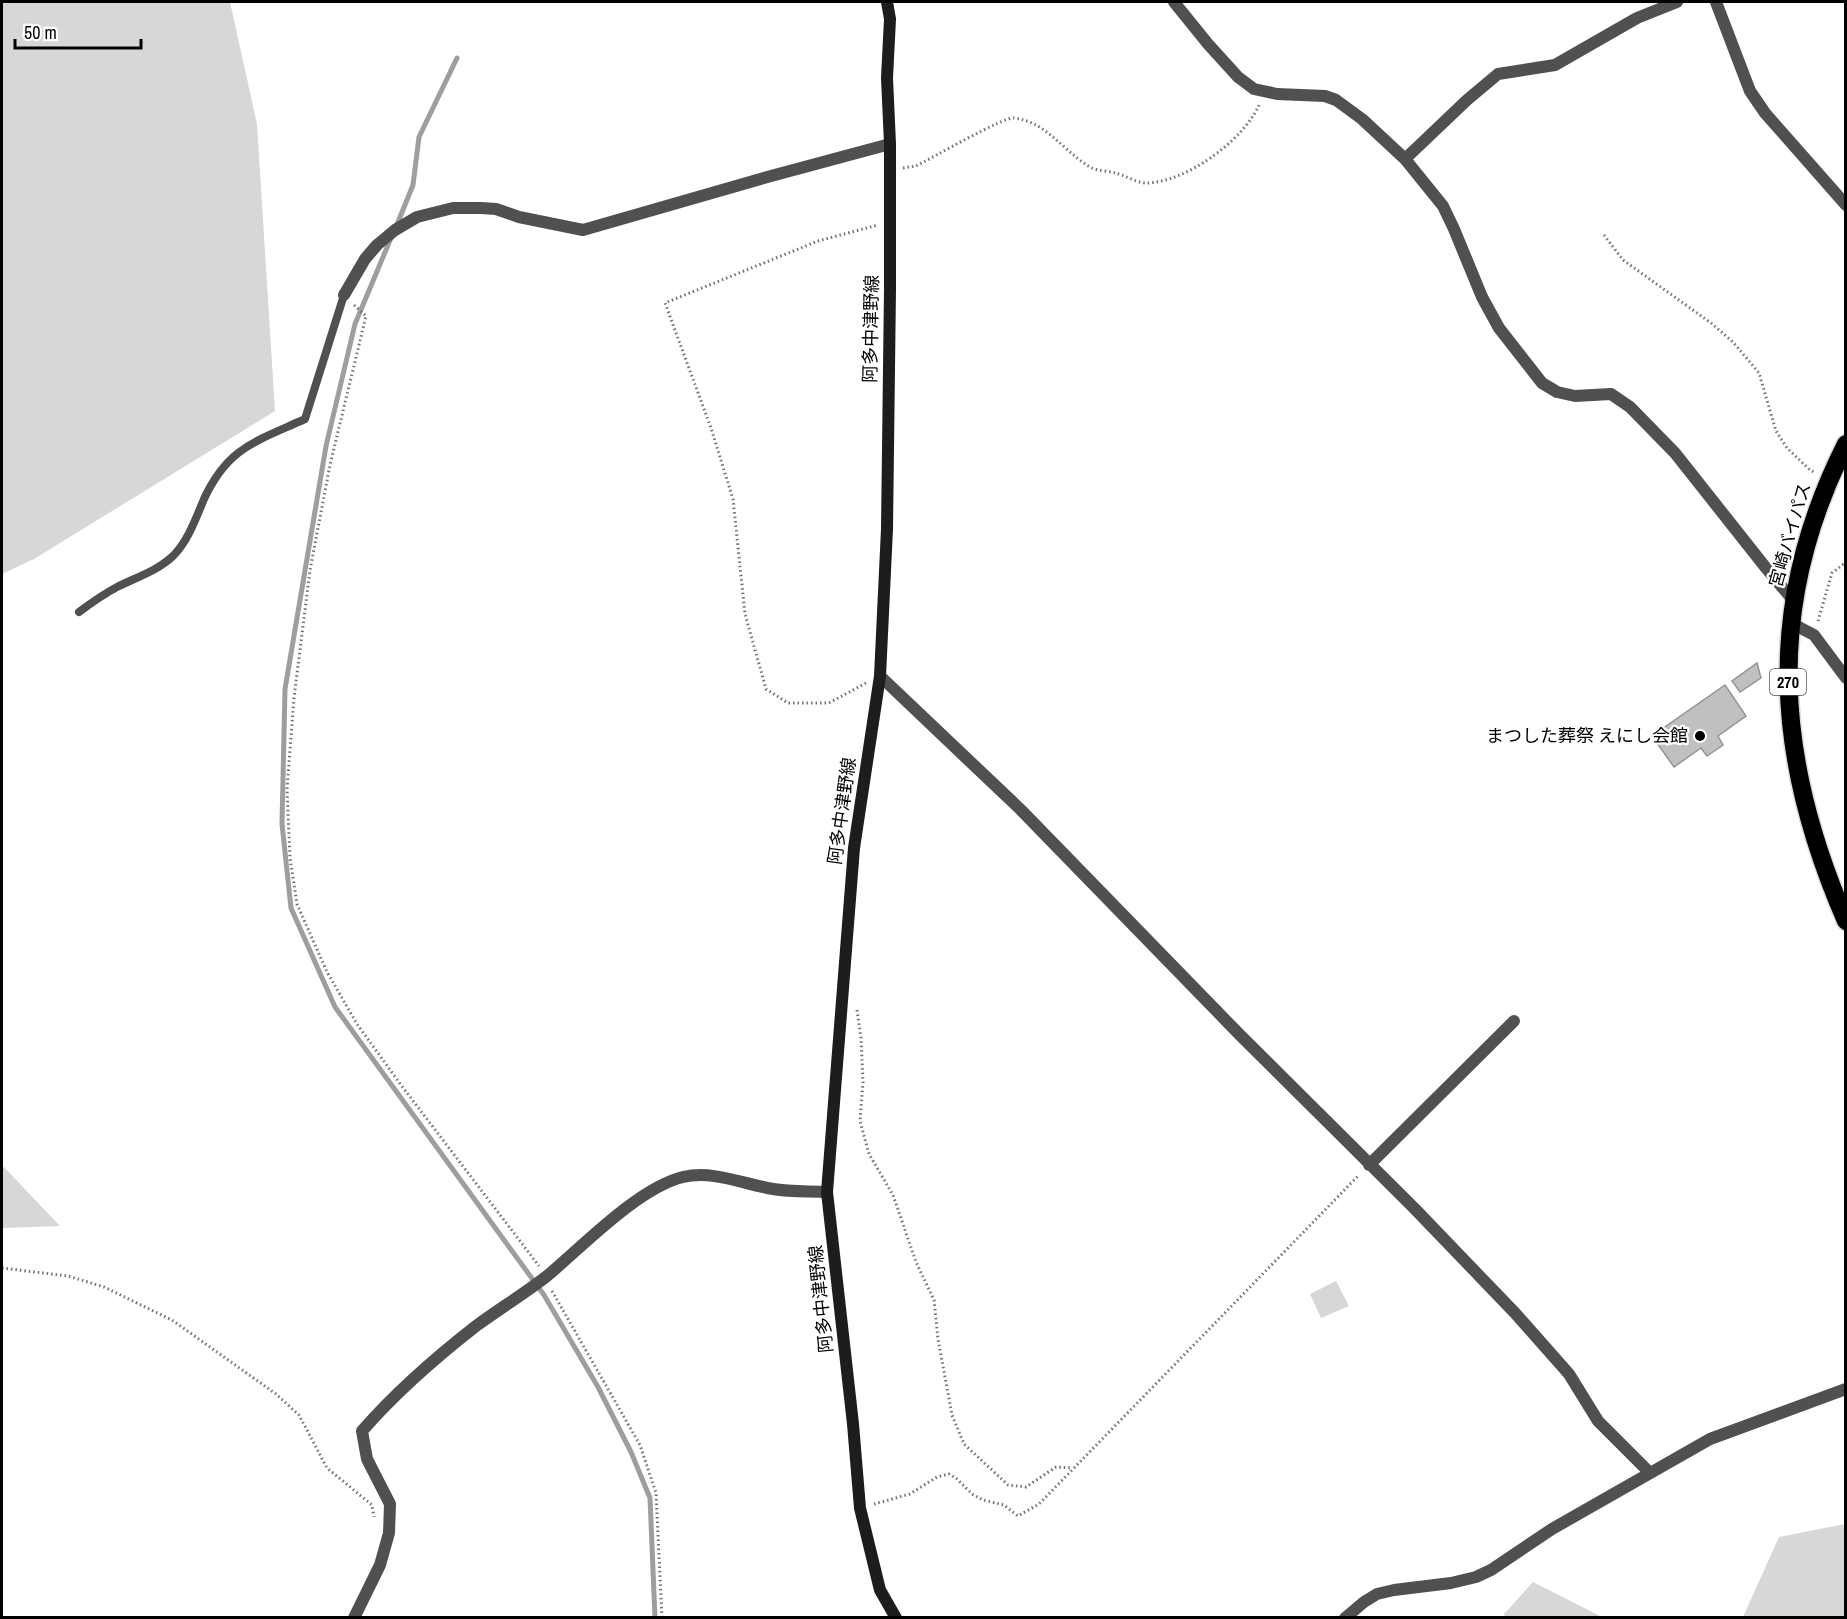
<svg xmlns="http://www.w3.org/2000/svg" width="1847" height="1619" font-family="'Archivo Narrow','Noto Sans JP',sans-serif">
<rect width="100%" height="100%" fill="#fff"/>
<!-- green -->
<path fill="#d7d7d7" d="M2,2H230L257,124L275,411L34,559L2,574Z
M2,1165L60,1226L2,1228Z
M1336,1281L1349,1306L1321,1318L1310,1294Z
M1845,1524V1617H1743L1779,1537Z
M1533,1582L1602,1617H1505L1504,1614Z"/>
<g fill="none" stroke-linecap="round" stroke-linejoin="round">
<!-- stream -->
<path stroke="#9e9e9e" stroke-width="5" d="M396,227L413,185L419,137L457,58
M391,238L355,324L326,446L285,689L282,824L291,908L335,1007L544,1295L598,1387L631,1452L650,1498L655,1618"/>
</g>
<!-- building -->
<path fill="#c0c0c0" stroke="#949494" stroke-width="1.5" d="M1757,663L1761,678L1740,692L1732,681Z
M1725,685L1746,716L1718,736L1723,745L1707,756L1701,748L1674,767L1652,736Z"/>
<g fill="none" stroke-linecap="round" stroke-linejoin="round">
<!-- highway casing -->
<g stroke="#dbdbdb" stroke-width="21">
<path id="highway" d="M1846,444C1764,606 1775,758 1846,921"/>
</g>
<!-- path -->
<path stroke="#727272" stroke-width="3" stroke-dasharray="1.5 3" stroke-linecap="butt" d="M903,168L916,166C932,158 1005,116 1014,118C1047,122 1063,151 1090,167C1097,171 1108,171 1116,173C1126,176 1137,183 1147,183C1186,182 1243,141 1259,105
M1604,235L1623,260L1711,323L1733,342L1759,373L1776,431L1787,448L1810,470L1816,473
M354,305L366,316L330,465L310,570L294,698L287,789L290,858L297,904L327,972L357,1024L401,1085L539,1266
M1818,621L1832,573L1846,562
M866,683L829,703H788L766,689L745,614L733,499L711,428L665,303L818,241L878,225
M857,1010L861,1038L863,1082L860,1121L869,1154L893,1195L916,1262L934,1300L938,1339L952,1415L964,1444L1008,1485L1026,1487L1056,1467L1072,1468
M2,1268L68,1276L104,1287L172,1320L276,1394L299,1415L327,1468L372,1505L374,1517
M552,1291L640,1445L656,1493L662,1618
M874,1504L910,1494L937,1477L949,1474L957,1479L972,1494L983,1500L1004,1505L1018,1516L1039,1504L1359,1175"/>
<!-- lane -->
<path stroke="#505050" stroke-width="8" d="M79,612C91,603 104,594 117,587C137,577 157,571 173,556C188,541 196,518 204,499C228,447 257,441 305,419L344,295"/>
<!-- street -->
<path stroke="#505050" stroke-width="12" d="M1174,2L1208,44L1238,77L1254,89L1277,94L1325,96L1336,100L1362,119L1405,159L1443,206L1454,229L1482,297L1499,328L1542,383L1557,392L1575,396L1611,394L1630,407L1675,453L1766,568L1793,600
M1716,2L1750,91L1765,113L1846,205
M1405,159L1467,100L1498,74L1555,65L1637,18L1677,2
M344,295L365,259L377,245L395,230L417,217L453,208H481L496,209L519,217L583,230L771,176L890,144
M1791,623L1814,635L1846,678
M880,676L1021,810L1240,1035L1415,1209L1515,1313L1569,1374L1598,1421L1650,1473
M1369,1165L1514,1021
M354,1618L380,1565L389,1533L390,1504L367,1459L362,1431C396,1392 435,1358 476,1326C499,1309 524,1294 547,1276C583,1246 638,1188 683,1177C713,1170 743,1184 773,1189C790,1192 809,1191 827,1192
M1345,1618L1364,1602L1377,1594L1394,1590L1451,1583L1476,1577L1491,1570L1552,1529L1710,1439L1846,1389"/>
<!-- secondary -->
<path stroke="#1d1d1d" stroke-width="12" d="M887,2L890,19L887,78L890,144V288L887,529L880,676L854,848L827,1192L853,1424L860,1508L880,1590L896,1618"/>
<!-- highway -->
<use href="#highway" stroke="#000" stroke-width="18"/>
</g>
<!-- markers -->
<circle fill="#000" stroke="#fff" stroke-width="2" cx="1700" cy="736" r="6"/>
<g text-anchor="middle" stroke-width="4.5" stroke-linejoin="round" paint-order="stroke">
<!-- shield labels -->
<rect fill="#fff" stroke="#4c4c4c" stroke-width="1.5" x="1770" y="669" width="36" height="26" rx="4.5"/>
<g font-size="16" font-weight="bold" fill="#000">
<text x="1788" y="688">270</text>
</g>
<!-- street labels -->
<g font-size="18" fill="#000" stroke="#fff">
<text transform="translate(871 329) rotate(-89)" y="6">阿多中津野線</text>
<text transform="translate(1790 535) rotate(-74)" y="6">宮崎バイパス</text>
<text transform="translate(842 811) rotate(-82)" y="6">阿多中津野線</text>
<text transform="translate(821 1299) rotate(-96)" y="6">阿多中津野線</text>
</g>
<!-- poi labels -->
<g font-size="18" fill="#000" stroke="#fff" text-anchor="end">
<text x="1688" y="742">まつした葬祭 えにし会館</text>
</g>
</g>
<!-- border -->
<rect width="1847" height="1619" fill="none" stroke="#000000" stroke-width="6"/>
<!-- scale -->
<path d="M15 39v9h126v-9" fill="none" stroke="#000000" stroke-width="3"/>
<text x="24" y="39" font-size="18" fill="#000000" stroke="#ffffff" stroke-width="4.5" paint-order="stroke">50 m</text>
</svg>
